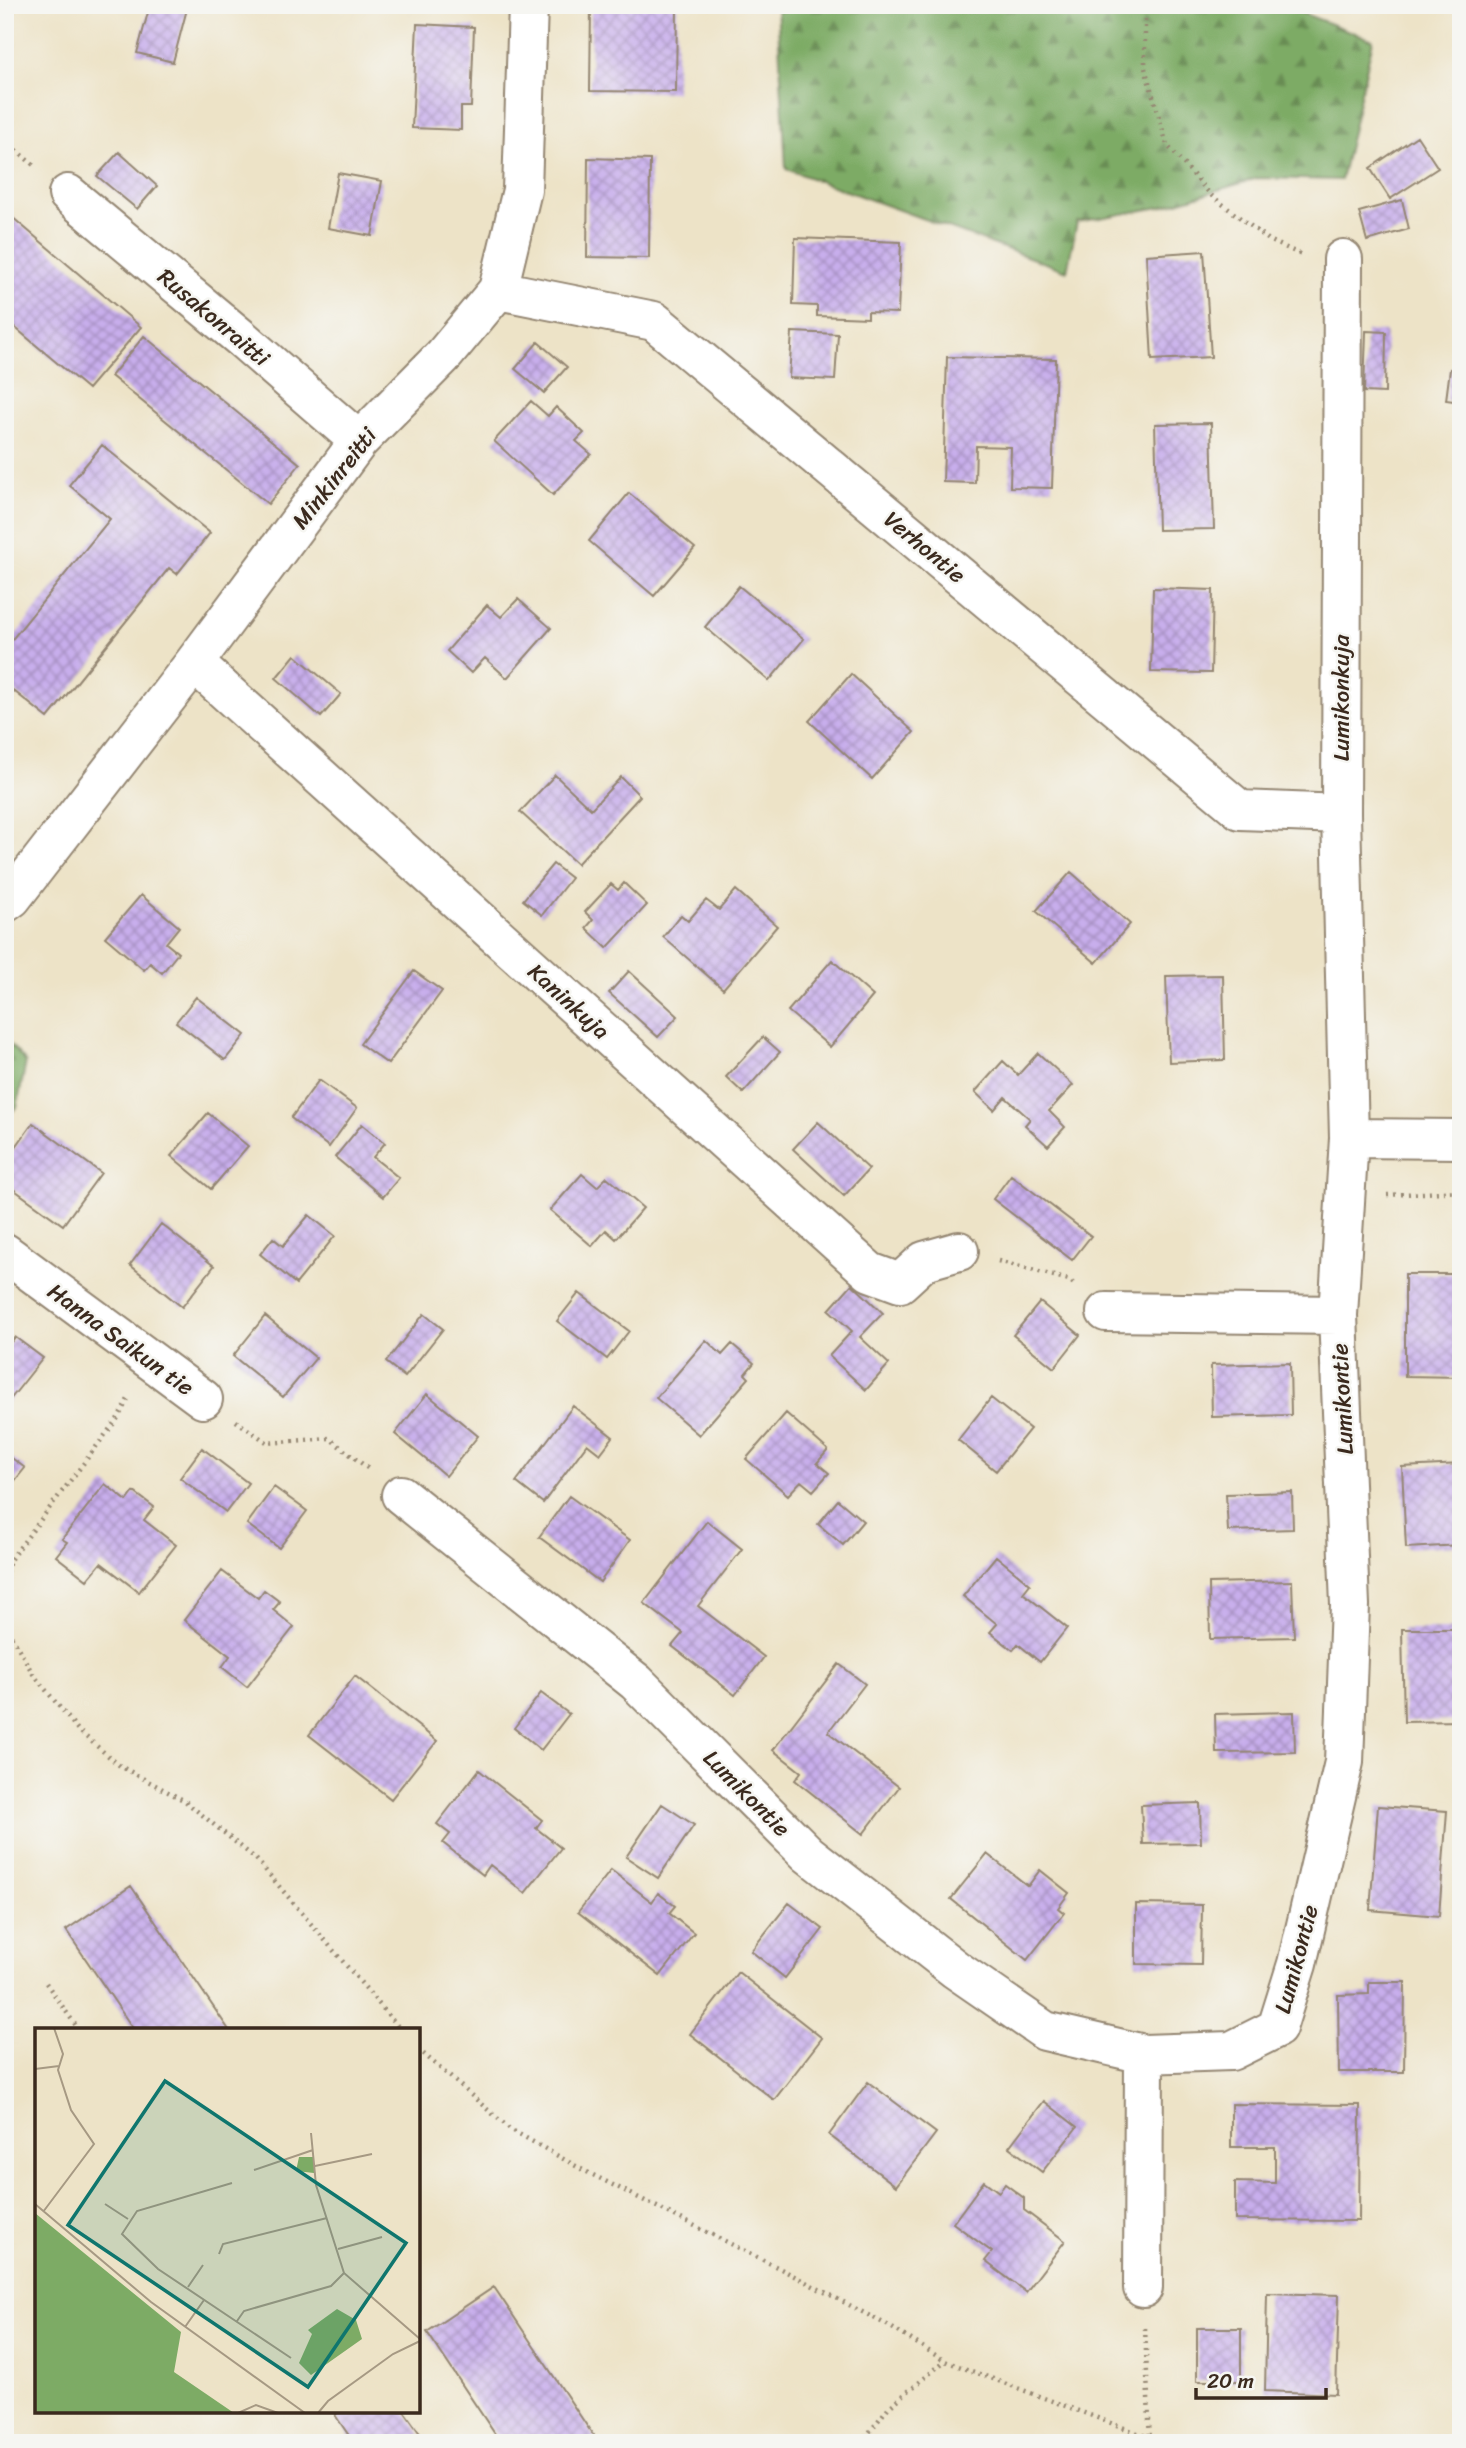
<svg xmlns="http://www.w3.org/2000/svg" width="1466" height="2448" font-family="Sriracha,sans-serif">
<defs>
<pattern id="forest-firs" width="22" height="20" patternUnits="userSpaceOnUse" patternTransform="scale(1.75)"><rect width="22" height="20" fill="#7dab65"/><path d="M5 1l3.5 6h-7zM16 11l3.5 6h-7z" fill="#688b53"/></pattern>
<pattern id="building-cross-hatch" width="8" height="8" patternUnits="userSpaceOnUse" patternTransform="scale(1.75)"><rect width="8" height="8" fill="#c8aeec"/><path d="M0 0l8 8M0 8l8-8" fill="none" stroke="#a48ebf"/></pattern>
</defs>
<rect width="100%" height="100%" fill="#f6f6f2"/>
<filter id="ink" filterUnits="userSpaceOnUse"><feTurbulence type="fractalNoise" baseFrequency=".0143" numOctaves="2"/><feDisplacementMap in="SourceGraphic" scale="14" xChannelSelector="R" yChannelSelector="G"/><feConvolveMatrix kernelMatrix="1 2 1 2 8 2 1 2 1" color-interpolation-filters="sRGB"/></filter>
<filter id="wash" filterUnits="userSpaceOnUse"><feTurbulence type="fractalNoise" baseFrequency=".00686" numOctaves="4" result="noise"/><feDisplacementMap in="SourceGraphic" scale="28" xChannelSelector="R" yChannelSelector="G"/><feGaussianBlur stdDeviation="1.57" result="paint"/><feColorMatrix in="noise" values="0 0 0 0 0 0 0 0 0 0 0 0 0 0 0 0 0 1.4 0 .05"/><feComposite in="paint" operator="in"/></filter>
<g filter="url(#wash)">
<rect width="100%" height="100%" fill="#ede3c7"/>
<!-- forest -->
<path fill="url(#forest-firs)" stroke="#5c6a42" stroke-width="2" d="M777,5H1281L1373,40L1341,180L1258,178L1161,207L1077,222L1067,271L786,169Z
M5,1039L26,1062L17,1107L5,1118Z"/>
<g id="blocks">
<!-- building -->
<path fill="url(#building-cross-hatch)" d="M150,5H188L173,62L137,53Z
M591,5H677L676,92L590,91Z
M417,24L474,27L471,107H461V130L412,128Z
M1417,136L1438,168L1390,199L1370,168Z
M119,152L157,186L137,209L97,176Z
M588,158L650,160L649,258L587,257Z
M338,173L382,181L372,236L328,228Z
M1402,200L1409,229L1367,241L1359,212Z
M5,211L141,327L88,389L5,319Z
M795,238L901,242L898,313L868,312V318L817,316V306L793,305Z
M1204,251L1211,357L1152,360L1146,255Z
M1366,331L1386,332L1385,393L1364,392Z
M792,332L838,334L835,380L789,378Z
M144,336L300,464L268,504L111,376Z
M538,342L567,367L544,393L515,369Z
M947,357L1056,359L1052,488L1010,487L1011,447L976,446L975,483L943,482Z
M1450,369L1461,371V402L1446,400Z
M531,401L548,416L556,407L584,433L576,441L591,454L553,495L494,441Z
M1211,423L1214,529L1158,530L1155,424Z
M102,445L210,533L177,574L169,568L48,718L5,684V648L110,519L69,485Z
M629,493L695,548L654,596L589,541Z
M739,586L804,639L769,681L705,627Z
M1153,588L1213,590L1211,673L1151,672Z
M518,599L551,628L507,678L485,658L471,673L447,651L487,605L501,617Z
M295,655L341,694L321,717L276,678Z
M851,674L914,732L872,779L809,721Z
M555,775L591,809L621,777L640,796L577,864L520,812Z
M553,864L571,878L542,915L523,900Z
M1071,872L1130,924L1096,963L1036,911Z
M624,883L647,905L607,948L586,928L593,920L585,912L611,884L618,890Z
M736,890L777,926L723,989L663,937L681,915L688,921L706,900L719,910Z
M141,895L179,927L166,943L178,953L162,973L150,963L144,970L105,937Z
M832,960L873,996L830,1047L788,1011Z
M414,971L442,991L388,1064L360,1044Z
M629,971L678,1016L658,1037L609,993Z
M1223,975L1225,1060L1169,1062L1166,976Z
M196,997L245,1035L225,1060L176,1022Z
M763,1037L780,1052L743,1093L726,1077Z
M1038,1053L1073,1085L1049,1111L1065,1127L1048,1146L1025,1125L1030,1119L1005,1097L994,1110L975,1092L1003,1061L1018,1075Z
M319,1080L357,1108L329,1147L291,1118Z
M208,1113L248,1146L211,1189L171,1156Z
M818,1122L869,1169L844,1196L793,1149Z
M33,1123L101,1173L63,1225L5,1183V1162Z
M362,1124L385,1143L373,1157L399,1178L383,1197L335,1157Z
M582,1174L597,1187L607,1177L643,1208L616,1239L606,1230L592,1246L550,1210Z
M1011,1175L1091,1236L1072,1260L993,1199Z
M309,1215L335,1236L296,1284L260,1254L273,1238L283,1246Z
M161,1224L214,1266L182,1307L130,1265Z
M1405,1274H1461V1377L1405,1376Z
M852,1284L883,1313L860,1337L889,1364L866,1390L829,1356L852,1331L829,1310Z
M579,1293L629,1331L607,1359L557,1321Z
M1040,1302L1080,1335L1054,1368L1013,1335Z
M424,1314L443,1329L405,1377L386,1362Z
M265,1316L316,1358L283,1397L233,1356Z
M15,1337L43,1358L5,1406V1349Z
M706,1340L722,1355L732,1344L754,1363L745,1374L749,1378L699,1435L656,1398Z
M1290,1363L1291,1415L1212,1417L1211,1365Z
M427,1394L478,1436L446,1476L395,1434Z
M991,1398L1030,1429L996,1471L958,1440Z
M573,1406L613,1437L600,1454L587,1444L543,1503L516,1482Z
M786,1413L828,1450L817,1463L829,1473L813,1491L801,1481L788,1495L746,1459Z
M202,1448L248,1483L226,1512L180,1478Z
M5,1453L25,1468L5,1493Z
M1461,1464V1545L1406,1548L1402,1467Z
M105,1484L127,1501L134,1492L154,1507L144,1520L176,1545L139,1592L101,1563L87,1580L56,1556L67,1542L62,1539Z
M274,1487L307,1511L279,1548L247,1524Z
M1292,1492L1293,1529L1228,1531L1226,1494Z
M569,1496L630,1540L600,1582L539,1537Z
M838,1500L863,1521L843,1545L818,1524Z
M707,1521L742,1549L698,1606L764,1657L735,1695L672,1646L683,1633L644,1603Z
M996,1556L1030,1584L1023,1593L1067,1628L1040,1662L1018,1644L1013,1650L990,1632L997,1624L963,1596Z
M222,1571L258,1598L264,1590L280,1602L273,1610L294,1627L247,1687L222,1667L230,1656L184,1620Z
M1292,1581L1294,1637L1210,1639L1209,1583Z
M1402,1629H1461V1721L1404,1722Z
M839,1664L865,1684L828,1732L899,1787L863,1834L795,1780L801,1772L773,1750Z
M355,1676L437,1741L391,1799L309,1735Z
M541,1693L569,1714L541,1750L514,1728Z
M1294,1712L1295,1752L1216,1753L1215,1714Z
M479,1770L542,1820L536,1828L561,1848L525,1893L490,1865L483,1875L443,1843L450,1834L437,1824Z
M1200,1803L1201,1843L1143,1844L1141,1805Z
M662,1804L694,1825L658,1878L626,1857Z
M1378,1806L1447,1811L1439,1916L1370,1910Z
M987,1854L1028,1886L1040,1870L1069,1893L1058,1908L1064,1913L1027,1960L951,1899Z
M611,1870L652,1902L658,1893L675,1906L669,1913L694,1933L660,1976L578,1912Z
M131,1886L229,2030H134L66,1930Z
M789,1903L823,1929L785,1978L751,1951Z
M1136,1904L1202,1905L1201,1965L1136,1964Z
M738,1972L822,2038L774,2100L690,2034Z
M1369,1982H1405L1404,2072H1339L1338,1995L1369,1994Z
M868,2082L936,2133L896,2186L829,2135Z
M1044,2101L1077,2127L1042,2172L1009,2147Z
M1231,2104L1360,2105L1359,2221L1235,2220V2182L1275,2183V2147H1231Z
M984,2181L999,2192L1005,2184L1024,2198V2210L1065,2241L1026,2292L985,2261L992,2252L953,2223Z
M494,2287L595,2438L588,2443H501L427,2332Z
M1267,2293L1339,2295L1336,2394L1265,2391Z
M1197,2328H1241V2381H1197Z
M340,2411H404L421,2435L409,2443H354L335,2415Z"/>
</g>
</g>
<g filter="url(#ink)">
<use href="#blocks" fill-opacity="0" stroke="#948672" stroke-width="2"/>
<g fill="none" stroke-linecap="round" stroke-linejoin="round">
<!-- minor casing -->
<g stroke="#948672" stroke-width="42">
<path id="minor" d="M68,194L241,338L359,441
M498,290L654,321L1240,810L1341,814
M194,663L870,1272L900,1283L924,1261L959,1251
M5,903L12,898L194,663L359,441L444,355L498,290L522,190L528,5
M1349,1138L1461,1139
M5,1253L203,1399
M1106,1312L1338,1315
M401,1495L636,1682L808,1854L955,1969L1045,2031L1144,2054L1231,2051L1277,2028L1297,1964L1344,1762L1350,1605L1338,1315L1349,1138L1341,814L1343,259
M1143,2288L1144,2054"/>
</g>
<!-- path -->
<path stroke="#948672" stroke-width="4.5" stroke-dasharray="2 5" stroke-linecap="butt" d="M1145,5V68L1167,145L1212,196L1269,240L1304,256
M5,141L37,168
M1387,1195L1461,1191
M998,1261L1069,1280L1076,1286
M236,1421L268,1443L329,1438L370,1470
M5,1579L10,1560L118,1418L129,1397
M5,1617L6,1626L33,1674L78,1730L120,1766L185,1801L256,1859L401,2030
M46,1983L79,2030
M418,2049L510,2129L583,2170L783,2270L889,2326L945,2361L1151,2438
M1145,2328L1150,2443
M861,2443L888,2408L945,2361"/>
<!-- minor -->
<use href="#minor" stroke="#fff" stroke-width="38"/>
</g>
</g>
<g text-anchor="middle" stroke-width="5" stroke-linejoin="round" paint-order="stroke">
<!-- street labels -->
<g font-size="23" fill="#3b2a1e" stroke="#f6f6f2">
<text transform="translate(214 317) rotate(40)" y="8">Rusakonraitti</text>
<text transform="translate(334 478) rotate(-52)" y="8">Minkinreitti</text>
<text transform="translate(925 547) rotate(40)" y="8">Verhontie</text>
<text transform="translate(1341 698) rotate(-90)" y="8">Lumikonkuja</text>
<text transform="translate(569 1001) rotate(42)" y="8">Kaninkuja</text>
<text transform="translate(121 1339) rotate(36)" y="8">Hanna Saikun tie</text>
<text transform="translate(1342 1399) rotate(-93)" y="8">Lumikontie</text>
<text transform="translate(747 1793) rotate(45)" y="8">Lumikontie</text>
<text transform="translate(1296 1959) rotate(-75)" y="8">Lumikontie</text>
</g>
</g>
<!-- overview -->
<g transform="translate(35 2028)">
<rect width="385" height="385" fill="#ede3c7"/>
<path d="M264,129H279V145L261,143ZM0,185L146,304L139,344L199,385H0ZM302,281L321,292L327,311L276,347L264,335L277,306L273,302Z" fill="#7dab65"/>
<path fill="none" stroke="#a69983" stroke-width="2" d="M0,41L24,38M276,105L281,157L309,245L385,311M280,138L337,126M219,142L278,122M197,155L102,183L87,206L123,241L256,330M0,176L116,274L270,385M70,176L93,191M8,184L59,116L36,82L23,42L28,26L19,0M303,221L347,209M184,226L188,216L292,190M153,259L168,237M202,293L209,283L296,258L309,245M150,299L169,272M203,385L221,377L243,385M283,385L293,373L358,326L385,313"/>
<path fill="#0f766e" fill-opacity="0.15" stroke="#0f766e" stroke-width="3.5" d="M130,53L371,215L273,359L33,197Z"/>
<rect width="385" height="385" fill="none" stroke="#3b2a1e" stroke-width="3.5"/>
</g>
<!-- margin -->
<rect width="1466" height="2448" fill="none" stroke="#f6f6f2" stroke-width="28"/>
<!-- scale -->
<path d="M1196 2388v10h130v-10" fill="none" stroke="#3b2a1e" stroke-width="3.5"/>
<text x="1207" y="2388" font-size="21" fill="#3b2a1e" stroke="#f6f6f2" stroke-width="5" paint-order="stroke">20 m</text>
</svg>
